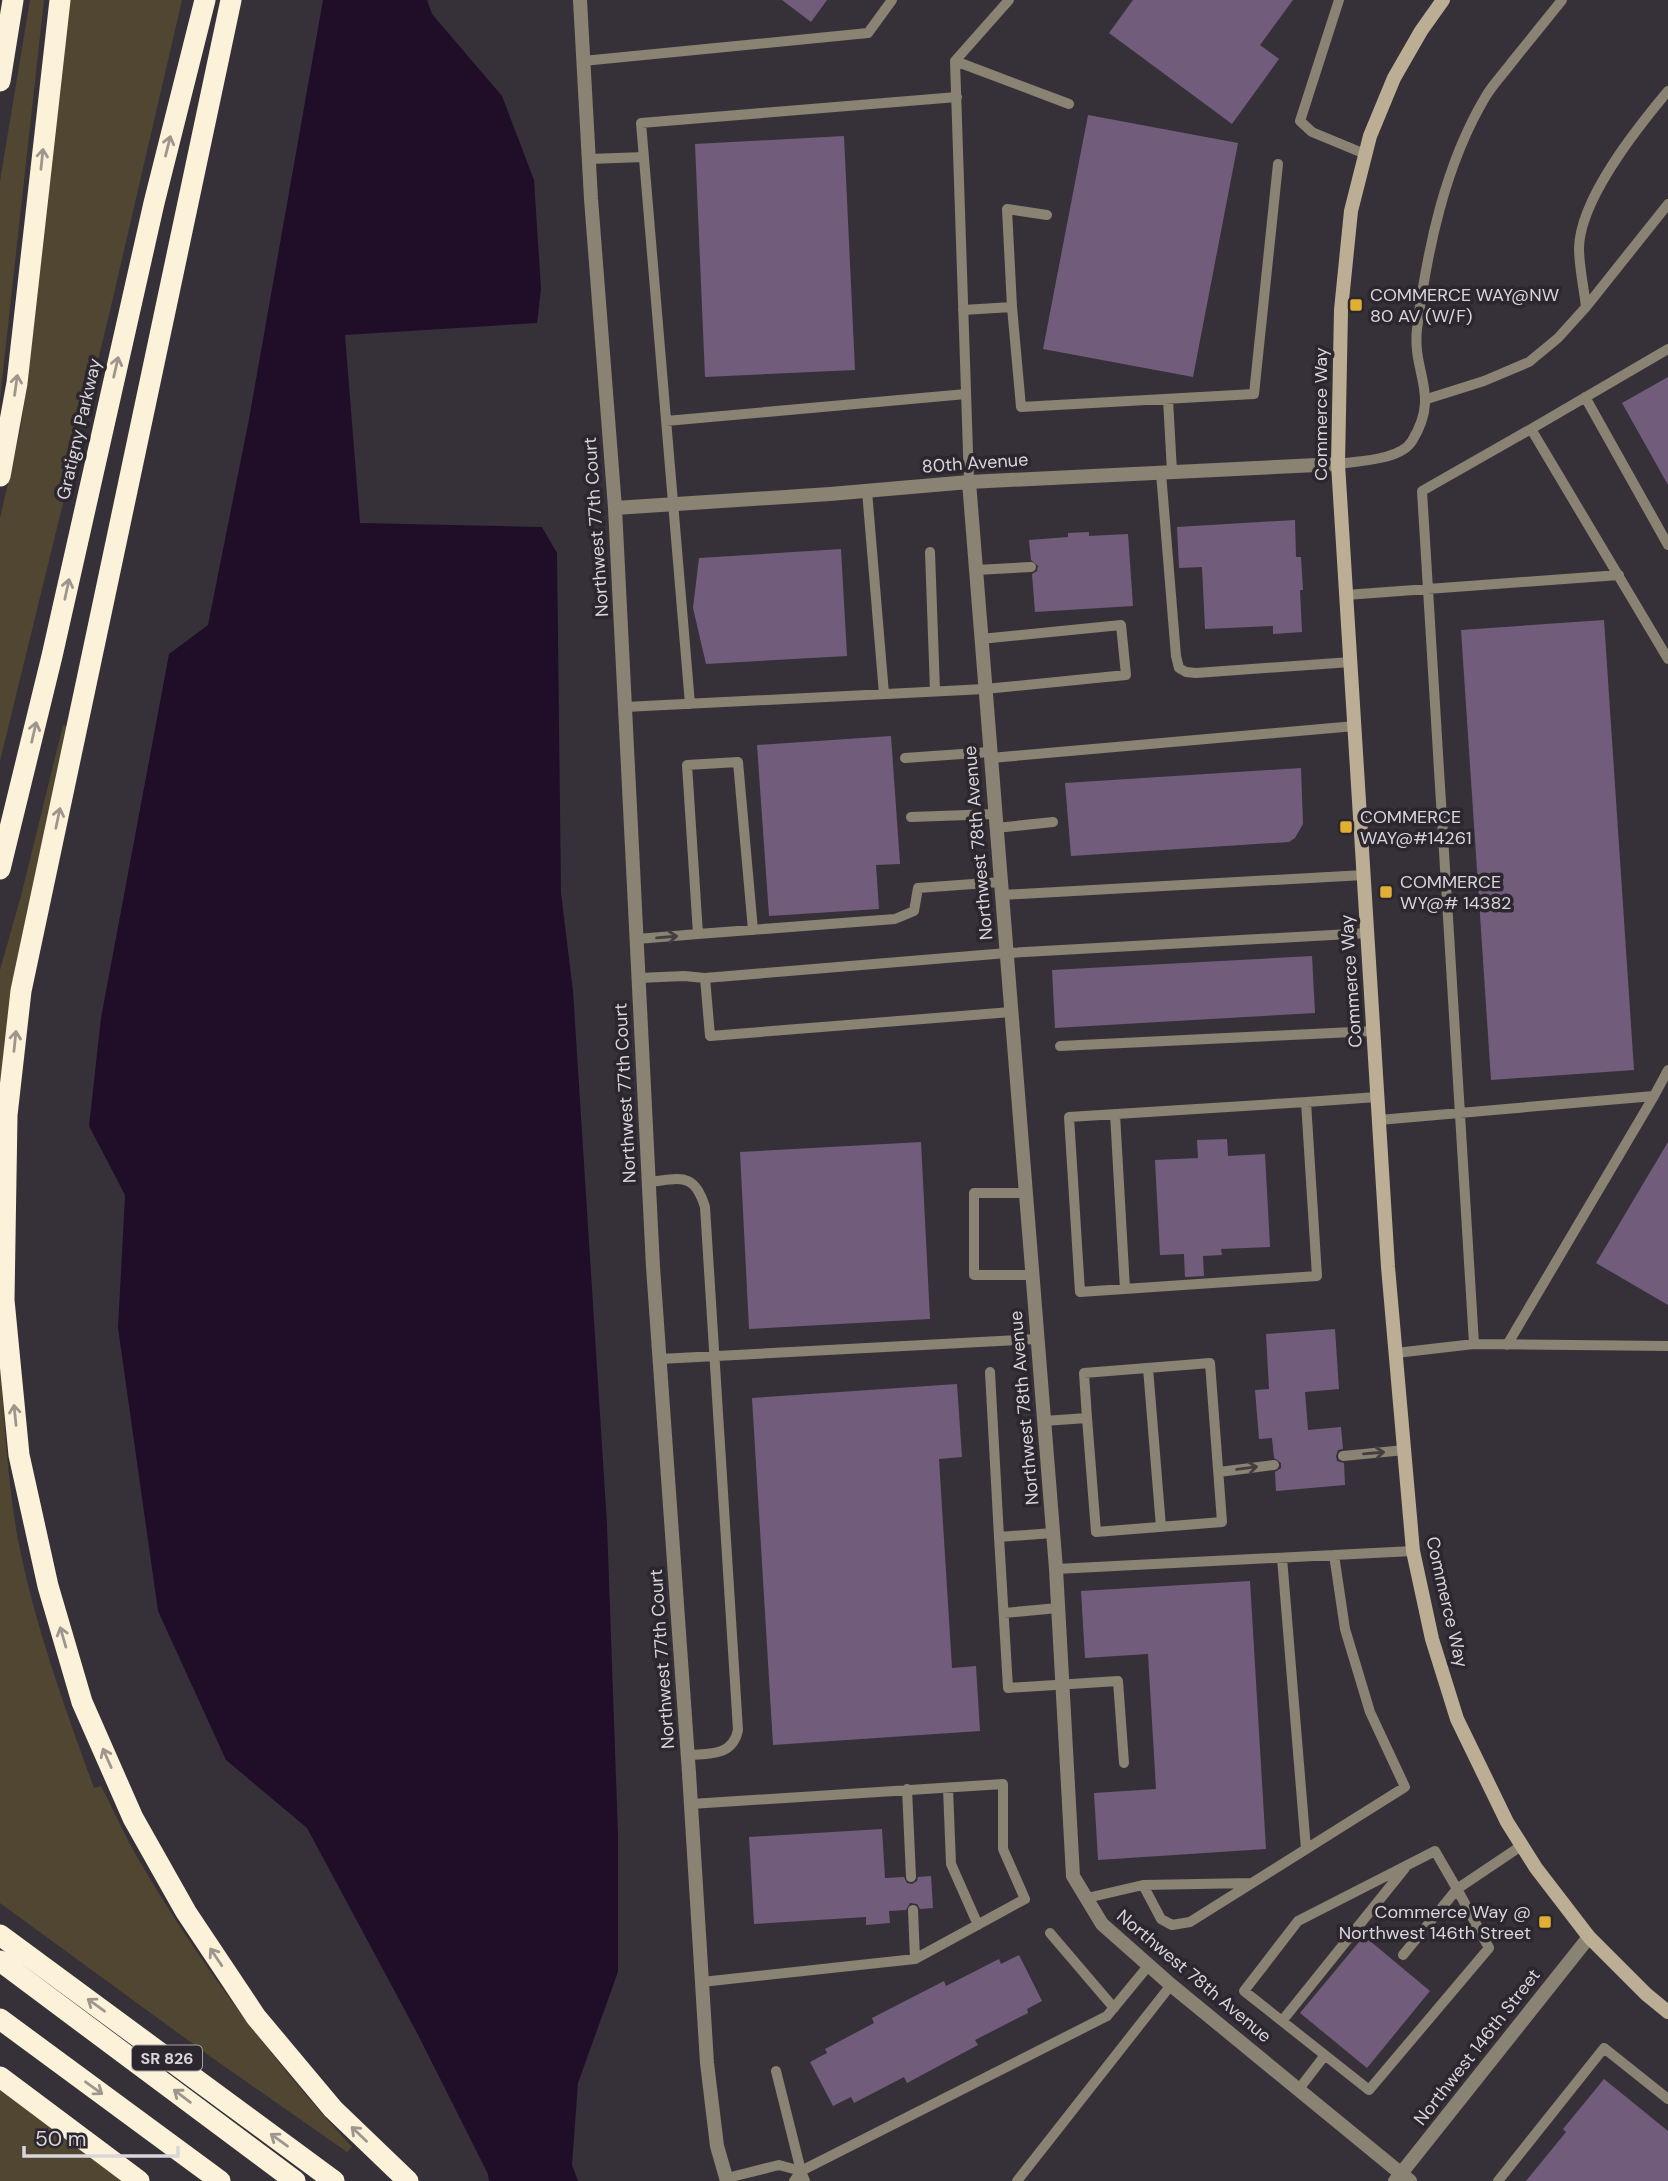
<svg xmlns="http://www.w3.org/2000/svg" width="1668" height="2181" font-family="'DM Sans',sans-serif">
<rect width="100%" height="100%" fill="#363138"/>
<!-- green -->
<path fill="#514631" d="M30,0H44L0,398V181Z
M69,0H182L109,315L0,761V518L21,426L29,366Z
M63,725L71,727L0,1116V970L22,892Z
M0,1359C4,1417 7,1476 17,1534C33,1621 64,1705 94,1788L101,1786C116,1815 129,1845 146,1872C205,1971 274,2062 352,2147L347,2152L211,2057L0,1903Z
M0,2090L123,2181H0Z"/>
<!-- water -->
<path fill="#200e29" d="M323,0H427L432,14L502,96L534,180L541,289L537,323L345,335L360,523L542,527L557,553L561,893L573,991L607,1524L618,1834V1972L578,2083L572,2165L578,2181H489L488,2174L416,2031L307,1828L226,1760L158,1611L118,1328L125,1195L89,1126L101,1018L169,654L208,625L249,419Z"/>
<!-- building -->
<path fill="#715c7c" d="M782,0H827L811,22Z
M1133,0H1293L1260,45L1279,59L1232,124L1109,33Z
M1088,115L1238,143L1193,377L1043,349Z
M844,136L855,370L705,377L695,144Z
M1668,377V485L1622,403Z
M1295,520L1296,557H1301L1303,590H1300L1302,632L1273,634V626L1205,629L1202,567L1179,568L1177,527Z
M1089,532V536L1128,534L1133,606L1035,612L1032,574L1037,571L1038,566L1031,560L1029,540L1068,537V533Z
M841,549L847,656L706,664L693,608L699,558Z
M1604,620L1634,1070L1491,1080L1461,630Z
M891,736L900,864L876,865L879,909L769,916L757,745Z
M1301,768L1303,824L1295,838L1289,842L1071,856L1065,783Z
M1312,956L1315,1013L1055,1028L1052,970Z
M1227,1139L1228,1156L1265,1154L1270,1247L1221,1249L1222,1255L1203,1256L1204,1276L1185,1277L1184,1254L1160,1255L1155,1160L1198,1158L1197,1140Z
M921,1142L930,1319L749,1329L740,1152Z
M1668,1142V1305L1596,1263Z
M1335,1329L1339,1389L1305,1392L1308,1430L1341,1427L1343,1449L1338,1450L1336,1456L1337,1461L1344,1463L1345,1485L1276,1491L1275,1472L1281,1468V1463L1274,1458L1272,1438L1259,1439L1255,1390L1269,1389L1266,1334Z
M957,1384L962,1457L939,1459L952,1668L976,1666L980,1731L773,1745L752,1398Z
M1250,1581L1266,1849L1098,1860L1094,1793L1156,1789L1148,1654L1085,1658L1081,1591Z
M882,1829L885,1878L904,1877L907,1883L912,1884L917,1881L918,1877L931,1876L933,1908L920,1909L917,1904L910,1903L906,1910L889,1911L890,1923L866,1925V1917L754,1924L749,1837Z
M1364,1936L1430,1991L1367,2068L1300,2013Z
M1019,1955L1042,2001L1027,2009L1028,2013L975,2040L978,2045L907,2083L904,2077L854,2103L851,2097L833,2106L810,2062L827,2053L825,2049L874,2023L872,2018L944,1981L946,1986L999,1959L1001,1964Z
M1604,2079L1668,2131V2181H1526L1566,2132L1563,2129Z"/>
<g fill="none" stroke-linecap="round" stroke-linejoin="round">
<!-- lane -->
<path stroke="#8a8272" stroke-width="10" d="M1339,0L1300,121L1312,132L1365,154
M583,61L868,33L892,0
M955,61L1009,0
M589,159L644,157
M1012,307L1007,209L1047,215
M1586,307C1584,288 1579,267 1579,248C1580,199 1637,128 1668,91
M963,310L1012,307L1021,407L1254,394L1278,164
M1585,397L1668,545
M1168,399L1172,472
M1427,399L1484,381L1529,362L1558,338L1586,307L1668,204
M666,421L966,394
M1531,429L1668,349
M1338,464C1358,461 1401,460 1412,441C1441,394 1412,374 1417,329C1427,250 1445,164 1486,96C1493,84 1504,73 1512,62C1529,41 1545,21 1562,0
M1161,473L1176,656L1179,668L1186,672L1196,673L1351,662
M969,482L955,61L1069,104
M867,491L884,694
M930,552L935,691
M976,570L1031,567
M1346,595L1619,575
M1668,659L1531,429L1422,491L1474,1344L1668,1346
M690,704L641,123L957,97
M625,707L985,689L1126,675L1121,625L981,639
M905,758L990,752
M991,758L1355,726
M911,817L995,814
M996,828L1053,822
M1002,895L1364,875
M753,930L738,762L687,765L698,934L895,919L914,911L918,888L1001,882
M637,939L698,934
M639,978L684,976L705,978
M1011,1012L710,1036L705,978L1007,953L1367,933
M1060,1046L1374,1031
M1306,1102L1069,1117L1080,1292L1317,1276L1306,1102L1377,1097
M1115,1114L1125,1289
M1379,1120L1654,1096L1668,1070
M649,1182C680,1179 694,1171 705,1207L738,1730C733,1756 709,1754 688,1755
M1026,1193H974V1275H1032
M1507,1345L1654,1096
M1396,1353L1474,1344
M660,1359L1037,1339
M1148,1368L1161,1527
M990,1372L999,1537L1053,1533
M1044,1421L1087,1418L1096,1532L1222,1522L1210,1363L1084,1373L1087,1418
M1343,1456L1405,1450
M1219,1472L1274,1465
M999,1537L1008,1688L1118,1681L1124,1763
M1282,1558L1306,1849
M1056,1569L1413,1551
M1004,1613L1058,1608
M948,1788L951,1864L978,1925
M907,1789L911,1877
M691,1804L1003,1784V1849L1025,1899L915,1959L702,1982
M1251,1883L1143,1885L1161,1919L1172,1925L1190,1922L1405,1787L1370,1712L1345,1629L1334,1555
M1087,1898L1143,1885
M913,1910L915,1959
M1050,1933L1114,2008
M1403,1955L1457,1889L1435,1851L1298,1921L1244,1991L1369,2090L1489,1948L1457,1889L1521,1846
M1282,2021L1405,1868
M776,2071L801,2171L794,2181
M1299,2089L1325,2055
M727,2178L779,2165L801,2171
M805,2181L801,2171L1107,2016L1149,1965
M1017,2181L1171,1985
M1498,2181L1604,2048L1668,2099"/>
<!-- street -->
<path stroke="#8a8272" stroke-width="14" d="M580,0L591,199L615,508L653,1267L689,1773L707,2063L717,2146L727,2181
M969,482L1056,1569L1073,1876L1102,1924L1171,1985L1410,2181
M615,508L830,494L969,482L1338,464
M1395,2181L1589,1937"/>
<!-- secondary -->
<path stroke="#bbae95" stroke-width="14" d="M1443,0L1421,31L1394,78L1370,136L1351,211L1341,310L1338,464L1388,1267L1413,1551L1432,1639L1457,1719L1507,1822L1536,1868L1589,1937L1646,1994L1668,2012"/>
<!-- highway -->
<path stroke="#fcf1d9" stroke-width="21" d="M231,0L21,991L7,1115L4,1300L19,1455L48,1586L82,1702L133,1818L186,1912L256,2017L333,2109L408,2181
M0,81L13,0
M0,476L17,383L60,0
M0,869L52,656L154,203L205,0
M0,1935L334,2181
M0,1961L295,2181
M0,2019L220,2181
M0,2077L139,2181"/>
</g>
<!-- one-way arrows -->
<defs><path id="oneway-shaft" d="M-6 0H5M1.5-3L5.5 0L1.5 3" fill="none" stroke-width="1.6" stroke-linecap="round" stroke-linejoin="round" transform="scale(1.75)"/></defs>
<g stroke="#9e968c">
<use href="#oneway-shaft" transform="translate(168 146) rotate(-76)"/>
<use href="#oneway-shaft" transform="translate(42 159) rotate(-84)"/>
<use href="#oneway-shaft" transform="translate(116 367) rotate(-77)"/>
<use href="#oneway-shaft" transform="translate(16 385) rotate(-82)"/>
<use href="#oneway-shaft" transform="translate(67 589) rotate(-78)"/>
<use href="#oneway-shaft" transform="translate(34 732) rotate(-77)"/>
<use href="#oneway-shaft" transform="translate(58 818) rotate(-78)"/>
<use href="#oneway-shaft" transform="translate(15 1041) rotate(-84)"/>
<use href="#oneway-shaft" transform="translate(15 1415) rotate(-96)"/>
<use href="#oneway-shaft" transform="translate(63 1637) rotate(-106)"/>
<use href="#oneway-shaft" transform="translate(107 1758) rotate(-114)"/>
<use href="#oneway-shaft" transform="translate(216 1957) rotate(-124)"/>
<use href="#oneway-shaft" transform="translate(96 2005) rotate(-144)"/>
<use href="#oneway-shaft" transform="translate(94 2088) rotate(36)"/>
<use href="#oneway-shaft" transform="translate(182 2096) rotate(-143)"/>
<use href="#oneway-shaft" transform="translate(359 2134) rotate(-136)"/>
<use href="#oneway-shaft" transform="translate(279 2140) rotate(-144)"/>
</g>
<g stroke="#443e3f">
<use href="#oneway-shaft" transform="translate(667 937) rotate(-5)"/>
<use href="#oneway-shaft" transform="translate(1374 1453) rotate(-5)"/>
<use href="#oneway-shaft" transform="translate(1247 1468) rotate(-8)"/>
</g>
<!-- markers -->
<g fill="#e1af34" stroke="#2c272e" stroke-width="2.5">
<rect x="1349" y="298" width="14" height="14" rx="3.5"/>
<rect x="1339" y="820" width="14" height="14" rx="3.5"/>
<rect x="1379" y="885" width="14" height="14" rx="3.5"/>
<rect x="1538" y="1915" width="14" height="14" rx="3.5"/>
</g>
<g text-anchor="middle" stroke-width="7" stroke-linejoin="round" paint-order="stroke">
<!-- shield labels -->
<rect fill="#2c272e" stroke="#a5a2a7" stroke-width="2" x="132" y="2045.5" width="70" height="25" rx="5"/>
<g font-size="16" font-weight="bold" fill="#d9d6db">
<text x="167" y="2064">SR 826</text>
</g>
<!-- poi labels -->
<g font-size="18" fill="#d9d6db" stroke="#2c272e" text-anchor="start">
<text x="1370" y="301">COMMERCE WAY@NW<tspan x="1370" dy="21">80 AV (W/F)</tspan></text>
<text x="1360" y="823">COMMERCE<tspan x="1360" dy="21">WAY@#14261</tspan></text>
<text x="1400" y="888">COMMERCE<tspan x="1400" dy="21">WY@# 14382</tspan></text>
<text x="1531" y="1918" text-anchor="end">Commerce Way @<tspan x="1531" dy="21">Northwest 146th Street</tspan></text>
</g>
<!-- street labels -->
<g font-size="18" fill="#d9d6db" stroke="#2c272e">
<text transform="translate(1321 414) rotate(-90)" y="6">Commerce Way</text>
<text transform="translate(79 429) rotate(-77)" y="6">Gratigny Parkway</text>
<text transform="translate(975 463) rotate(-4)" y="6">80th Avenue</text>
<text transform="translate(596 527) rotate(-94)" y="6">Northwest 77th Court</text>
<text transform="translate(978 843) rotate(-95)" y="6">Northwest 78th Avenue</text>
<text transform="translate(1351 981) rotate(-94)" y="6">Commerce Way</text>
<text transform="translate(625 1093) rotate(-93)" y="6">Northwest 77th Court</text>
<text transform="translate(1024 1408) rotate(-95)" y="6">Northwest 78th Avenue</text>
<text transform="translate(1447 1602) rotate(77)" y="6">Commerce Way</text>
<text transform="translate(662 1659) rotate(-94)" y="6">Northwest 77th Court</text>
<text transform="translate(1194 1976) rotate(40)" y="6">Northwest 78th Avenue</text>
<text transform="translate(1477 2047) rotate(-52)" y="6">Northwest 146th Street</text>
</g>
</g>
<!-- scale -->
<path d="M24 2146v10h154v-10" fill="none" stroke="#d9d6db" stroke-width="3.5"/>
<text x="35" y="2146" font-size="21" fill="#d9d6db" stroke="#2c272e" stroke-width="5" paint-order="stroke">50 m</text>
</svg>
